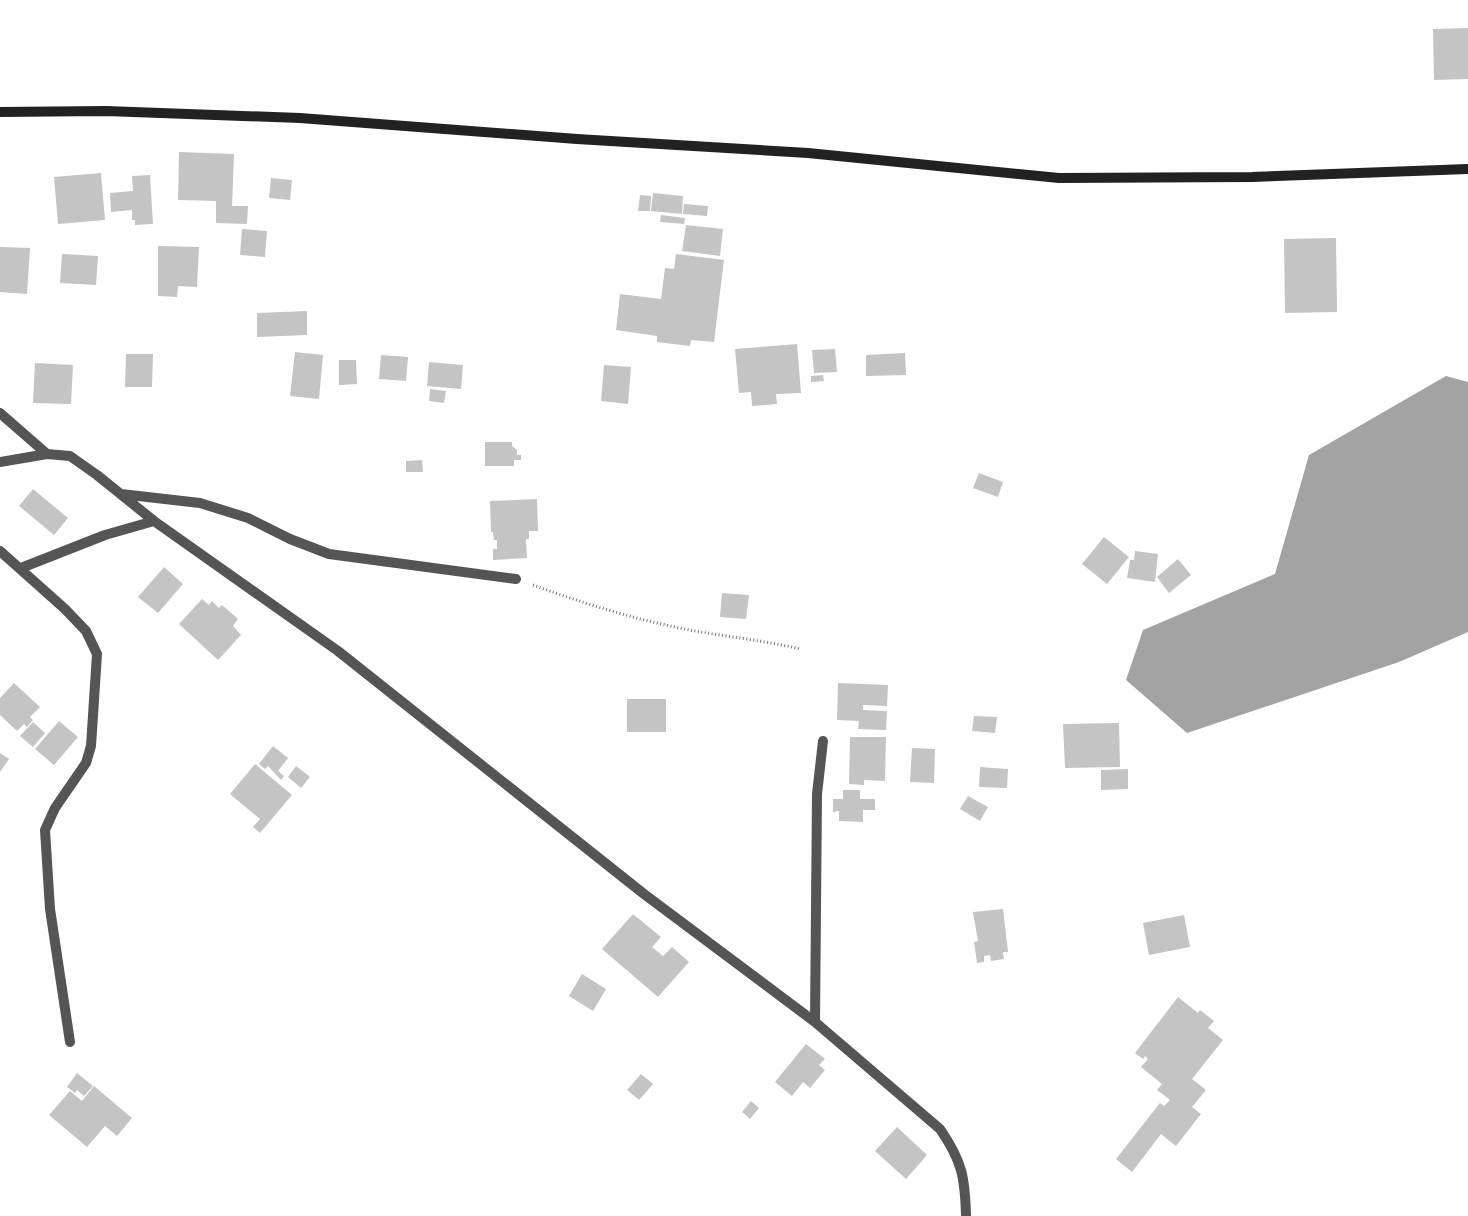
<svg xmlns="http://www.w3.org/2000/svg" width="1468" height="1216" font-family="'Exo 2',sans-serif">
<rect width="100%" height="100%" fill="#fff"/>
<!-- water -->
<path fill="#a3a3a3" d="M1446,376L1468,382V632L1399,662L1187,733L1126,680L1143,630L1275,574L1309,455Z"/>
<!-- building -->
<path fill="#c4c4c4" d="M1468,28V79L1434,80L1433,29Z
M179,152L234,154L232,206H248L247,224L216,223V201L178,200Z
M101,173L105,220L58,224L54,177Z
M150,175L153,224L135,225V220H132V210L111,212L110,193L133,191L132,176Z
M271,178L292,180L290,200L269,198Z
M653,193L683,196L682,214L651,211Z
M640,195L651,196L650,211H638Z
M684,204L708,206L707,216L683,214Z
M661,215L685,218L684,224L660,222Z
M686,225L723,229L720,256L682,251Z
M242,229L267,231L265,257L240,255Z
M1336,238L1337,312L1285,313L1284,239Z
M158,246L199,247L197,287L178,286L177,297L158,296Z
M0,247L30,248L27,294L0,292Z
M62,254L98,256L96,285L60,283Z
M676,254L724,260L714,342L691,340L690,346L657,342V336L616,330L620,294L661,299L665,268L674,269Z
M307,311V335L257,337V313Z
M797,344L801,393L776,394L777,404L752,406L751,392L739,393L735,349Z
M835,349L837,372L814,373L812,350Z
M295,352L323,355L319,399L290,396Z
M905,353L906,375L866,376V355Z
M126,354H153L152,387H125Z
M381,355L408,357L406,381L379,379Z
M339,360H356L357,384L339,385Z
M429,362L463,365L461,389L427,386Z
M35,363L73,365L71,404L33,403Z
M604,365L631,367L628,404L601,401Z
M823,375L824,381L811,382V376Z
M430,389L446,391L444,403L429,401Z
M485,442H512V446L517,450V455H521V460H514V466H485Z
M422,460L423,472H406V461Z
M979,473L1003,482L998,497L973,488Z
M33,489L68,518L54,535L19,506Z
M537,499L538,531H529V539H526L527,558L493,560V549H497V540H494L493,532H491L490,501Z
M1104,537L1129,557L1107,584L1082,564Z
M1135,551L1158,554L1155,582L1127,578L1130,560H1134Z
M1178,559L1191,575L1169,593L1157,577Z
M164,567L183,584L158,613L138,597Z
M722,593L749,595L746,619L720,617Z
M202,599L209,605L212,601L219,608L222,605L238,619L233,626L241,635L218,660L179,624Z
M14,683L40,707L30,717L33,720L27,727L24,724L17,731L0,715V698Z
M838,683L888,685L887,706L863,705V710L887,711L886,730L858,729L859,721L837,720Z
M627,699H666V732H627Z
M974,716L997,717L995,733L972,731Z
M59,721L78,737L54,765L35,749Z
M33,722L45,733L33,747L20,736Z
M1119,723L1120,767L1065,768L1063,724Z
M850,737H886L885,781L864,780V785L849,784Z
M273,746L288,758L278,771L284,776L281,780L268,766L265,769L259,764Z
M912,748L935,749L934,783L910,782Z
M0,753L9,759L0,772Z
M255,764L292,795L260,833L253,827L260,819L230,794Z
M296,766L310,777L301,788L288,777Z
M980,767L1008,769L1007,788L979,787Z
M1128,769V789L1101,790V770Z
M843,790H860V799H875V810H863V822L839,821V811L833,812V799H843Z
M968,796L988,807L980,821L960,809Z
M1003,909L1008,952H1003L1004,959L991,961L990,955L984,956V962L977,963L974,942L978,941L973,912Z
M633,914L661,937L652,947L663,956L672,947L689,962L658,997L602,949Z
M1184,915L1190,947L1149,955L1143,923Z
M582,974L606,989L593,1011L569,996Z
M1178,997L1198,1013L1200,1010L1214,1021L1208,1028L1223,1040L1192,1079L1206,1090L1192,1107L1201,1114L1176,1146L1161,1134L1132,1172L1116,1159L1160,1103L1164,1106L1170,1100L1157,1090L1162,1084L1141,1067L1148,1059L1145,1056L1143,1059L1135,1053Z
M806,1044L825,1059L819,1065L825,1070L810,1088L803,1082L792,1096L775,1082Z
M77,1073L93,1086L84,1096L77,1090L75,1093L67,1087Z
M641,1074L653,1084L639,1100L627,1090Z
M94,1086L132,1118L117,1136L105,1126L87,1147L49,1115L70,1091L82,1101Z
M751,1101L759,1108L750,1119L742,1112Z
M897,1127L927,1155L906,1179L875,1151Z"/>
<g fill="none" stroke-linecap="round" stroke-linejoin="round">
<!-- path -->
<path stroke="#777" stroke-width="3" stroke-dasharray="1 2.5" stroke-linecap="butt" d="M533,585C585,604 640,621 695,631C730,637 766,641 801,649"/>
<!-- minor -->
<path stroke="#555" stroke-width="10" d="M0,413L47,454
M0,462L47,454L70,456L97,475L154,521L338,651L644,894L815,1022L940,1129C962,1161 965,1177 966,1216
M121,494L200,503L248,518L290,539L329,554L516,579
M0,551L65,609L86,631L97,654L91,746L86,763L55,808L45,830L50,909L70,1042
M21,568L105,535L154,521
M815,1022L817,794L823,741"/>
<!-- secondary -->
<path stroke="#222" stroke-width="10" d="M0,112L106,111L300,118L577,139L808,153L1059,178L1252,177L1468,169"/>
</g>
</svg>
